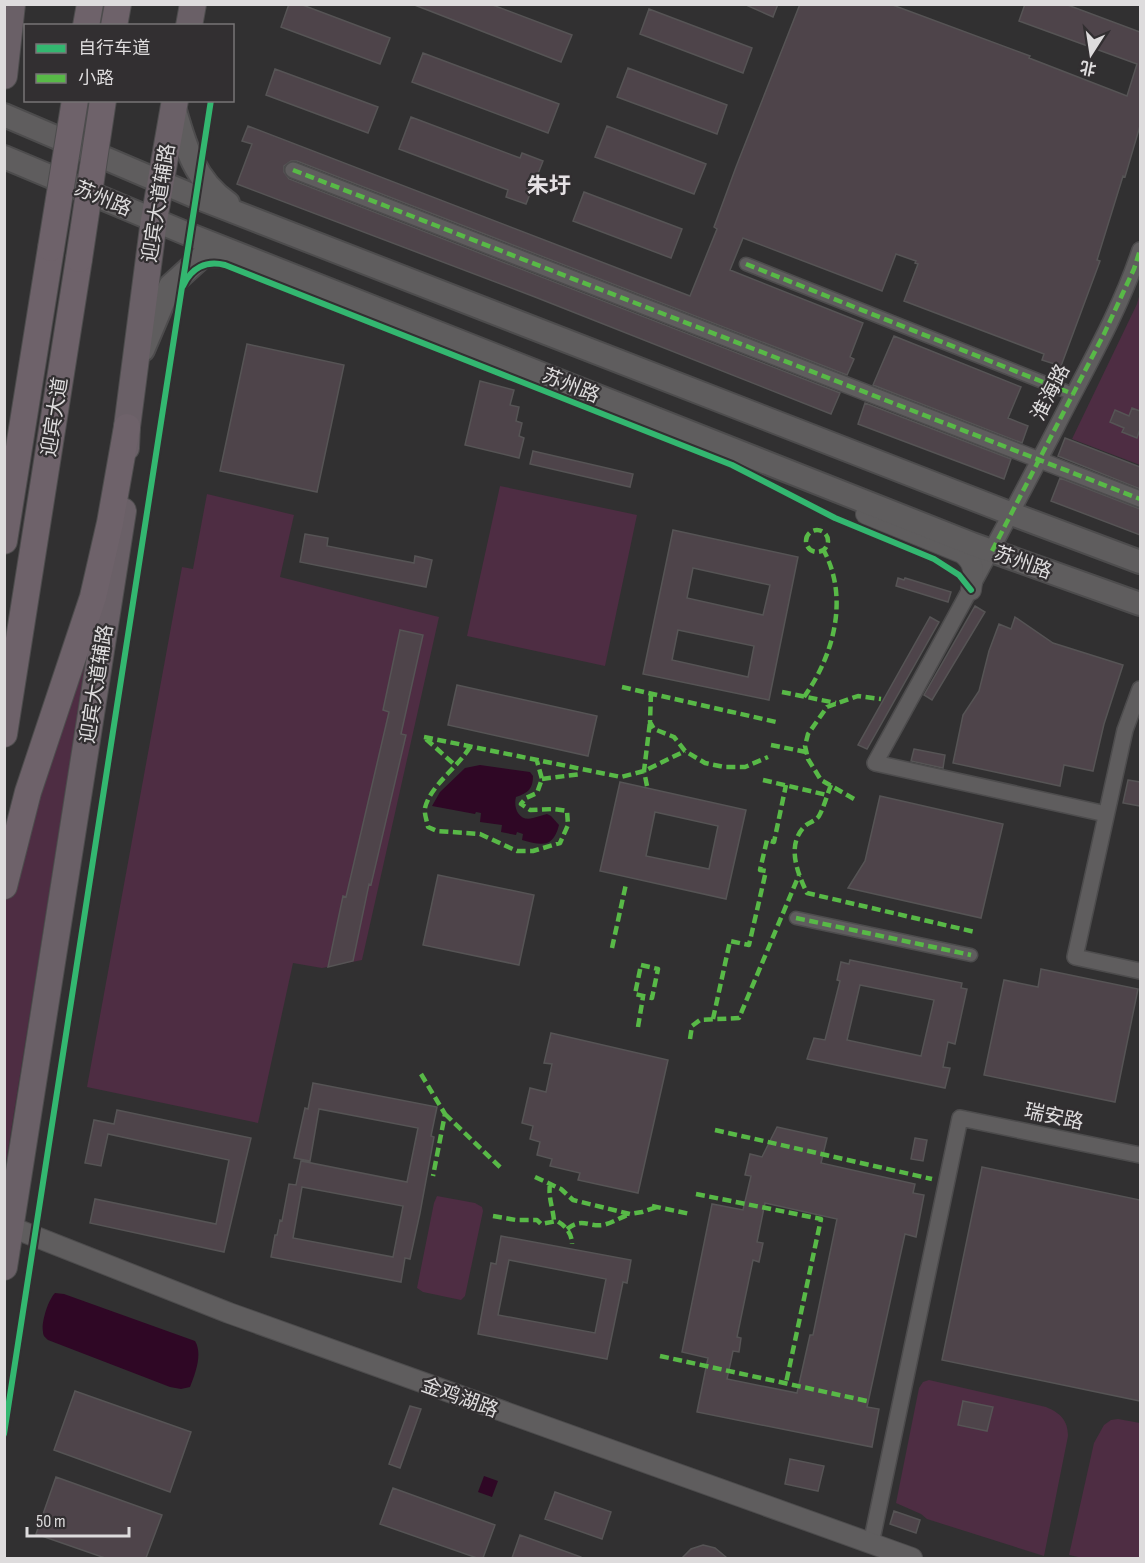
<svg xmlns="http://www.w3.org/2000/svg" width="1145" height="1563" font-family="'Sofia Sans Condensed','Noto Sans SC',sans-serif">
<rect width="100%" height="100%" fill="#313031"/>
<!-- green -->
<path fill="#4e2d43" d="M1140,293V465L1072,439L1137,304Z
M500,486L637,515L605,666L467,636Z
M207,494L294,515L280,577L439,617L362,960L322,968L293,963L258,1123L87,1087L182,567L193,569Z
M92,623L5,1169V903L24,823Z
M437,1196L475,1203L482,1207L483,1211L465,1296L461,1300L423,1292L417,1288L434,1203Z
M929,1380L1046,1407C1060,1413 1068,1420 1068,1436L1044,1556L927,1519L921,1514L896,1503L919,1388L923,1382Z
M1118,1419L1140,1423V1558H1083L1069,1555L1094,1443L1104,1425L1111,1420Z"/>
<!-- water -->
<path fill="#2f0725" d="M480,765L530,772L533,776C533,789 528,793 516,797C513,808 519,822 533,818C538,817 542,815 547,814L551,816L559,825C553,849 541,845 522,840L523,834L517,832L516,835L501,832L502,825L480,822L481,813L476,812L475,814L432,806L440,792L465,768Z
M55,1293L64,1294L195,1341C203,1354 195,1374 190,1387L181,1389L170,1387L48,1340C45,1337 43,1336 43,1332C41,1323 48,1300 55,1293Z
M484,1476L498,1481L492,1497L478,1492Z"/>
<!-- building -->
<path fill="#4e444a" stroke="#565455" stroke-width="1.5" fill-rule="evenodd" d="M289,4H300L390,38L380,64L281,27Z
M412,4H490L572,35L561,62Z
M744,4H778L773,17Z
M800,4H890L1030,56L1029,58L1127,96L1137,64L1019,21L1025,4H1065L1140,32V126L1125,177L1123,176L1097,260L1100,261L1061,366L1042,360L1044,354L904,301L918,264L915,263L916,261L896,254L882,291L743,238L730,270L863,323L850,357L854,359L847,375L297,161H291L284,166V172L289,179L840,393L831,414L535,297L237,184L252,144L242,141L248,126L690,296L717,229L714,227L736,167Z
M649,9L752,48L743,73L640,34Z
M423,53L559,104L548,133L412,82Z
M628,68L727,105L717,134L617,97Z
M275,69L378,107L368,133L266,95Z
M411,117L520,158L522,153L543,161L526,204L506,197L508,190L399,149Z
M607,126L706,164L694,194L595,157Z
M584,192L682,229L671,258L573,221Z
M894,336L1021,387L1008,418L1028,426L1022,443L873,385Z
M247,344L344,365L317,492L220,471Z
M480,381L514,390L510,405L519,407L516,421L522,423L519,436L524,438L519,458L465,445Z
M865,403L1011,459L1004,479L858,424Z
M1132,408L1140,411V429L1137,438L1122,432L1124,428L1110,422L1115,410L1129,416Z
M1065,438L1140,467V489L1058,456Z
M533,451L633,474L630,487L530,464Z
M1060,478L1140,509V535L1051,501Z
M673,530L798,557L769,700L643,674ZM693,568L770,585L763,615L687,598ZM678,630L754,646L748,677L672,660Z
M305,534L328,538L327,546L414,563L415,556L432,560L426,587L300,562Z
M898,578L904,580L905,578L951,592L948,602L896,586Z
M975,606L985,612L932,700L924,695Z
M930,617L939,622L867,749L858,745Z
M1015,617L1053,643L1123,665L1104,724L1093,771L1064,765L1060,786L953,763L963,715L979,691L989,651L999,624L1011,629Z
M400,630L423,635L401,734L406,735L371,885L369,884L353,961L328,967L343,896L346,897L389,712L383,710Z
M457,685L597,716L588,756L448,725Z
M914,749L945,755L943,768L911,761Z
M1128,780L1140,782V806L1123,803Z
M620,782L746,810L726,899L600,871ZM655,812L718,826L709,869L646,856Z
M880,796L1003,824L981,918L848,888L865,861Z
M438,875L534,895L519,965L423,945Z
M850,960L962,983L961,988L967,989L955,1044L948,1042L943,1067L950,1068L945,1088L807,1059L814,1038L825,1040L840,981L837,980L841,962L849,964ZM860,985L934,1000L921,1056L847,1040Z
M1041,969L1138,989L1115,1102L984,1075L1004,980L1038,987Z
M551,1033L668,1060L638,1193L578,1180L580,1173L550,1166L552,1159L537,1155L540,1142L530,1139L533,1126L522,1123L530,1088L546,1092L552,1064L544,1063Z
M313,1083L437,1107L431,1136L434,1137L420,1213L410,1259L405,1258L401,1282L271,1257L275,1235H277L280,1220L282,1221L289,1184L296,1185L301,1161L407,1182L418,1128L319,1109L310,1161L294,1158L305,1108L308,1109ZM302,1187L403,1206L393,1257L293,1238Z
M117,1110L251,1138L224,1252L90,1223L95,1199L216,1224L229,1160L108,1134L101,1166L85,1163L94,1120L114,1124Z
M777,1127L827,1138L821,1163L915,1184L913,1193L924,1195L916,1237L905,1234L867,1407L879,1409L872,1447L697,1412L708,1358L682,1352L712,1204L743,1210L751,1176L745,1175L750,1154L762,1157ZM765,1203L837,1219L813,1335H810L797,1393L727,1379L733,1351L739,1352L741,1338L737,1337L753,1260L759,1262L763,1243L757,1242Z
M915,1138L927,1140L923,1161L911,1159Z
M982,1167L1140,1200V1401L942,1360Z
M501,1236L631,1260L627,1283L623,1282L607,1359L478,1334L491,1263L496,1264ZM509,1260L606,1279L595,1333L498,1315Z
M75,1391L191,1432L170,1492L54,1450Z
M963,1401L993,1407L987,1431L958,1425Z
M410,1406L421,1409L400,1468L389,1464Z
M790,1459L824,1466L818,1491L785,1484Z
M56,1477L162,1515L146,1558H105L36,1534Z
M393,1488L495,1525L483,1558H477L380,1524Z
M555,1492L611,1512L602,1539L545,1519Z
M894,1511L920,1520L916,1533L890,1524Z
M520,1535L581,1557V1558H512Z
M703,1545L715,1548L727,1558H682L691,1549Z"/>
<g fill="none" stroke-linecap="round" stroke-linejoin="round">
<!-- pedestrian casing -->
<g stroke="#4d4c4d" stroke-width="15">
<path id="pedestrian" d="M746,264L1073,394
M796,918L971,955"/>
</g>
<!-- minor casing -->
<g stroke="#4d4c4d" stroke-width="18">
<path id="minor" d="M293,170L1140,499
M1140,689L1125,730L1075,957L1140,971
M1106,814L875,763C937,651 998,540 1057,426C1086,369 1120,311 1140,250
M871,1544L960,1118L1140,1155"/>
</g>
<!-- tertiary casing -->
<g stroke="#4d4c4d" stroke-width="22">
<path id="tertiary" d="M866,514L962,553C977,565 973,573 971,590
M11,1227L229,1313L912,1558"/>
</g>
<!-- secondary casing -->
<g stroke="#4d4c4d" stroke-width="26">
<path id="secondary" d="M174,107C185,145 194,180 228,203
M4,115L196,197L1012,514L1140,562
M4,157L190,235L972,544L1140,604
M143,350L170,286L204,255L232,256"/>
</g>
<!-- primary casing -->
<g stroke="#4d4c4d" stroke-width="28">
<path id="primary" d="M189,26L193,4
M4,76L12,4
M126,448L127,427L154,220L175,100
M4,1267L123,511"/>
</g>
<!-- trunk casing -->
<g stroke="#4d4c4d" stroke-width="28">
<path id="trunk" d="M86,26L90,4
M114,26L118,4
M4,541L51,248
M4,734L79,259
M4,886L28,792L93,597L110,523L127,427"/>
</g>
<!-- pedestrian -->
<use href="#pedestrian" stroke="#5f5d5e" stroke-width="12"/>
<!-- minor -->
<use href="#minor" stroke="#5f5d5e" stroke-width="15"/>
<!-- tertiary -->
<use href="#tertiary" stroke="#5f5d5e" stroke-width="20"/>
<!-- secondary -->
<use href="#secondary" stroke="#5f5d5e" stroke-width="22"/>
<!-- primary -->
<use href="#primary" stroke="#6a6067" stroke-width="26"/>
<!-- trunk -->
<use href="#trunk" stroke="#6e626a" stroke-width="26"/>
<!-- trunk-bridge casing -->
<g stroke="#4d4c4d" stroke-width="28" stroke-linecap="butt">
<path id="trunk-bridge" d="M51,248L75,100
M79,259L103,100"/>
</g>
<!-- trunk-bridge -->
<use href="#trunk-bridge" stroke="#6e626a" stroke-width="26"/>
<!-- quiet -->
<path stroke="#58b947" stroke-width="4.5" stroke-dasharray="9 4.5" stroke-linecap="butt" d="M293,170L1140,499
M746,264L1073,394
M806 541a11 11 0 1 1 22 0a11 11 0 1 1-22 0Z
M992,551L1104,334L1134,269L1140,250
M622,687L776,722
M782,692L836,703
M651,693L650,722L654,729L674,737L685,751L705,763L724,767H745L768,757
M804,697C834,655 849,598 824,551
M424,737L621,777L644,771L685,751
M426,739L456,766
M771,745L806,752
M470,747C458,767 430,786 425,808C424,814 427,821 428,827L437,831L480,834L517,851H533L560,843L568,825L567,811L554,809L530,810L521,804L526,798L537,793L542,779L537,761
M542,779L581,774
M763,780L827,795
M831,785C827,795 824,807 819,816C815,822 808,822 804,827C786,846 798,874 807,893L975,932
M647,786L644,771L650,722
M854,799L821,780L808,759L805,746L808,734L827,707L858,696L881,699
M796,918L971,955
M612,948L626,884
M641,965L658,969L652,998L635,994Z
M713,1019L730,941L749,945L766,871L760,870L767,840L774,842L786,785
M638,1027L643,997
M690,1039L692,1026L700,1020L739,1018L799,875
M421,1074L445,1114L433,1176
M445,1114L503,1170
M715,1130L932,1179
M535,1177L561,1189L573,1200L630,1214L642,1212L657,1207
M550,1184C548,1197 553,1208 554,1221
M696,1194L821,1219L786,1383
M652,1206L690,1214
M493,1216L516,1220H537L541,1224L557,1221C566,1226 572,1234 572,1244
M567,1229C583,1217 587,1227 603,1225C612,1223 621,1217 630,1214
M660,1356L867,1401"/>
<!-- cycleway casing -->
<g stroke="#322f31" stroke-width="10">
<path id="cycleway" d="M183,286C191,268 206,260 225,265L732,465L835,518L934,559L959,575L971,590
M4,1434L211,100"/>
</g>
<!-- cycleway -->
<use href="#cycleway" stroke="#33b770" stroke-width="6"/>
</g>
<g text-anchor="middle" stroke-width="4.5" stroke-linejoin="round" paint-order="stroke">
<!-- street labels -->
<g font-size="20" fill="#dedcdd" stroke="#322f31">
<text transform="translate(103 198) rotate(23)" y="7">苏州路</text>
<text transform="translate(158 203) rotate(-81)" y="7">迎宾大道辅路</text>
<text transform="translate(571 385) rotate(22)" y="7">苏州路</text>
<text transform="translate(1050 392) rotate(-63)" y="7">淮海路</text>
<text transform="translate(54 417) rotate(-81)" y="7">迎宾大道</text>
<text transform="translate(1023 562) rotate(20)" y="7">苏州路</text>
<text transform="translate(96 684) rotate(-81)" y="7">迎宾大道辅路</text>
<text transform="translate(1054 1116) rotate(12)" y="7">瑞安路</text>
<text transform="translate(460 1397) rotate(20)" y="7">金鸡湖路</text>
</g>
<!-- quarter labels -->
<g font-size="22" font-weight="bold" fill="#e5e1e4" stroke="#322f31">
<text x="549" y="193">朱圩</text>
</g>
</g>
<!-- border -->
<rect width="1145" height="1563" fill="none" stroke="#dedcdd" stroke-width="12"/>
<!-- legend -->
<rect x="24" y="24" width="210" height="78" fill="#322f31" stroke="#777476" stroke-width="1.5"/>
<rect x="36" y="44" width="30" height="9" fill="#33b770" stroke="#777476" stroke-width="1.5"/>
<text x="78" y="54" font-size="18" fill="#dedcdd">自行车道</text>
<rect x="36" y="74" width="30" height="9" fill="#58b947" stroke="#777476" stroke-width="1.5"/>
<text x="78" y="84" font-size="18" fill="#dedcdd">小路</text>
<!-- north arrow -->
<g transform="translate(1091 54) rotate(192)" stroke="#322f31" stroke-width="4.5" paint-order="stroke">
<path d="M0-4.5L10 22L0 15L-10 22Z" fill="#dedcdd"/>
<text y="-9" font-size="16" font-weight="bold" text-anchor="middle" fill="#dedcdd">北</text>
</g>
<!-- scale -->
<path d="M27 1527v9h102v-9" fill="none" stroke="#dedcdd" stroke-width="3"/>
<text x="36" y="1527" font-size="18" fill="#dedcdd" stroke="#322f31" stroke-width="4.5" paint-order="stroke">50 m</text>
</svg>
